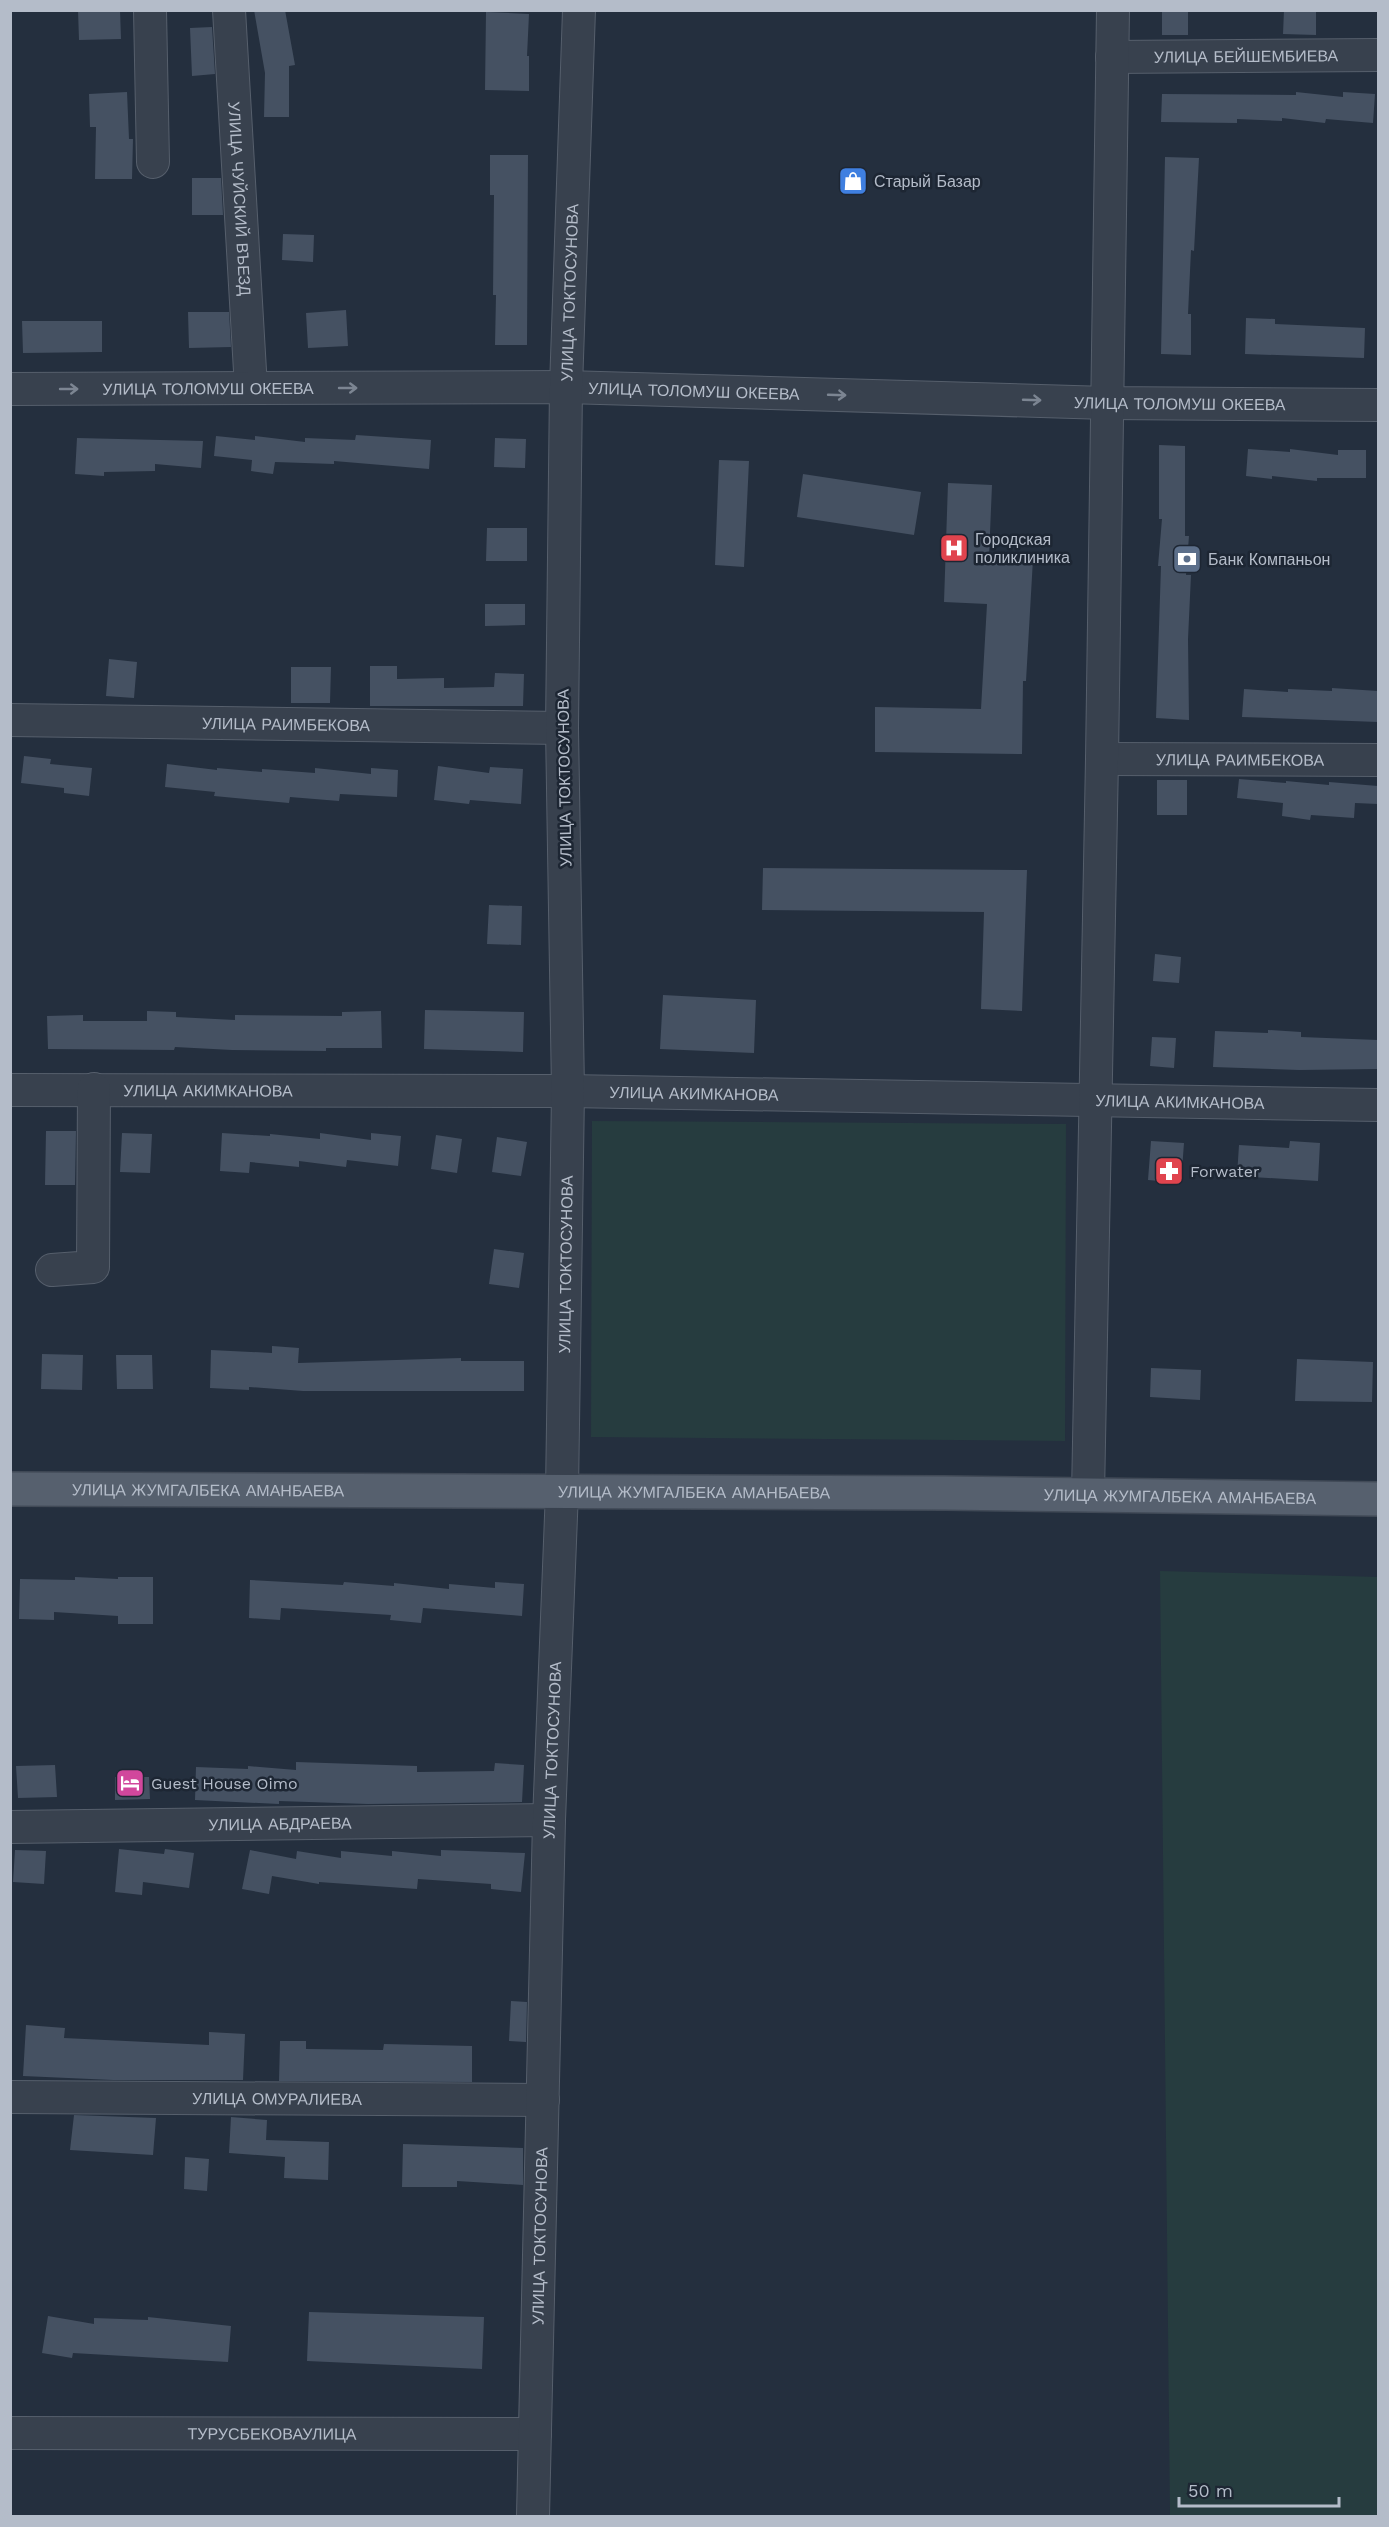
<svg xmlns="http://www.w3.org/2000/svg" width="1389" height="2527" font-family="'Work Sans',sans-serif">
<rect width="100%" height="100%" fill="#242f3e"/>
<!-- green -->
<path fill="#263c3f" d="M592,1121L1066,1124L1065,1441L591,1437Z
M1160,1571L1378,1577V2516H1170Z"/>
<!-- building -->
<path fill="#455162" d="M78,10H120L121,39L79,40Z
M254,10H285L295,65L289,66V117H264L265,73Z
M1162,10H1188V35H1162Z
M1284,10H1316V35L1283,34Z
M486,12L529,14L527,56H529V91L485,90Z
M212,27L215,74L192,76L190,28Z
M127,92L129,139H133L132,179H95L96,127H90L89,94Z
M1296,92L1343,97V92L1375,94L1373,123L1326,119L1325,123L1282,118V121L1237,119V123L1161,122L1162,94L1296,95Z
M490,155H528L527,345H495L496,295H493L494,195H490Z
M1165,157L1199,158L1194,251L1191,250L1188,314H1191V355L1161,354Z
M192,178H221L223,215H192Z
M283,234L314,235L313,262L282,260Z
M346,310L348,346L308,348L306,313Z
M188,312H229L231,347L189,348Z
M1246,318L1275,319V324L1365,328L1364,358L1245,354Z
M22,321H102V352L23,353Z
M356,435L431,440L429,469L334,461V464L275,462L273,474L251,471L252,460L214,456L216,436L255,440V436L305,442V438L355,440Z
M77,438L203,441L201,468L155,464V471L104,472V476L75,474Z
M495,438L526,439L525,468L494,467Z
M1159,445L1185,446V536H1189L1186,575H1191L1188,639L1189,720L1156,718L1161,566H1158L1162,519H1159Z
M1248,449L1290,452V449L1338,455V450H1366V478H1317V481L1272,476V479L1246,476Z
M719,460L749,461L744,567L715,565Z
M803,474L921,492L914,535L797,517Z
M948,483L992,485L989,557L1033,559L1026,681H1023L1022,754L875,752V707L981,709L987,604L944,602Z
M487,528H527V561H486Z
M485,604H525V625L485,626Z
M109,659L137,662L134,698L106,696Z
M370,666H397V679L444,678V688L494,687L495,673L524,674L523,706H370Z
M291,667H331L330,703H291Z
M1332,688L1378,691V722L1242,717L1244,689L1288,692V689L1332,691Z
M24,756L51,759L50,764L92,768L89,796L64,793V788L21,783Z
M167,764L217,770V768L262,772V769L315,773V768L371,774V768L398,770L397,797L340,794L339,801L290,797L289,803L214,796L215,792L165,787Z
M438,766L489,773L490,767L523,769L521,804L470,800L469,804L434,800Z
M1239,779L1286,783V781L1329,785V782L1378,786V804L1355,803L1354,818L1311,815L1310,820L1282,816L1283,803L1237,798Z
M1157,780H1187V815H1157Z
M763,868L1027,870L1022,1011L981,1009L984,912L762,910Z
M489,905L522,906L521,945L487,944Z
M1155,954L1181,957L1179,983L1153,981Z
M663,995L756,1000L754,1053L660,1049Z
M425,1010L524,1012L523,1052L424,1049Z
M147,1011L176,1012V1017L235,1020V1015L342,1016V1012L381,1011L382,1048H326V1051L232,1050L175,1047L174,1050L48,1049L47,1016L83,1015V1021H147Z
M1268,1030L1301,1032V1037L1378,1040V1069L1299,1070L1213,1067L1215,1031L1268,1033Z
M1152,1037L1176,1038L1174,1068L1150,1066Z
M46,1131H76L75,1185H45Z
M122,1133L152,1134L150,1173L120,1172Z
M222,1133L270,1136V1134L320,1139V1133L371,1140V1133L401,1136L398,1166L347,1160L346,1167L299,1161V1167L250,1162L249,1173L220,1171Z
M436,1135L462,1139L457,1173L431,1169Z
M497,1137L527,1142L521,1176L492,1172Z
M1151,1141L1184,1143L1181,1183L1148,1180Z
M1290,1141L1320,1143L1318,1181L1237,1176L1239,1145L1289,1148Z
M494,1249L524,1253L519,1288L489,1284Z
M272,1346L299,1348L298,1363L461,1358V1361H524V1391H303L249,1387V1390L210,1388L211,1350L272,1353Z
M42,1354L83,1355L82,1390L41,1389Z
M116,1355H152L153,1389H117Z
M1297,1359L1373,1362L1372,1402L1295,1401Z
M1151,1368L1201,1370L1200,1400L1150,1397Z
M75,1577L118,1579V1577H153V1624H118V1616L54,1612V1620L19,1619L20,1579L75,1580Z
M250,1580L343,1585L344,1582L394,1586V1583L449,1589V1584L495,1588V1582L524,1584L522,1616L423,1608L421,1623L390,1620L391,1615L281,1608L280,1620L249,1618Z
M296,1762L417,1766V1772L494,1771L495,1763L524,1765L522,1802L368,1804L279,1801V1804L195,1800L196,1767L248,1769V1766L296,1770Z
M55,1765L57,1797L18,1798L16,1766Z
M115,1777H149L150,1799L115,1800Z
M119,1849L164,1854L165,1849L194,1853L189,1888L143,1882L142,1895L115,1892Z
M15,1850L46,1851L44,1884L13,1882Z
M250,1850L296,1859L297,1851L341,1858V1851L392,1856V1851L441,1856V1850L525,1853L521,1892L491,1889V1884L418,1879L417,1889L319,1882V1884L272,1876L269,1894L242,1889Z
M511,2001L527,2002L526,2042L509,2041Z
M26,2025L65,2028L64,2038L209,2045V2032L245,2034L243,2080H113L23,2076Z
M280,2041H306V2049L383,2050L384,2044L472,2046V2082L279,2081Z
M74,2115L156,2118L153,2155L70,2150Z
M231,2117L267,2120L266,2140L329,2142L328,2180L284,2178L285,2157L229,2153Z
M403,2144L523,2148V2185L457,2181V2187H402Z
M185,2157L209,2159L207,2191L184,2189Z
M309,2312L484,2317L482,2369L307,2361Z
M48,2316L94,2324V2318L148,2320V2317L231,2326L228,2362L73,2353L72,2358L42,2353Z"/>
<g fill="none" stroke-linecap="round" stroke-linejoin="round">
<!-- minor casing -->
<g stroke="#565f6c" stroke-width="34">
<g id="minor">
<path d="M150,10L153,162"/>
<path id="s1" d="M229,10L251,388"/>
<path id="s2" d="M1112,57L1378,55"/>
<path id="s3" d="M10,389L566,387L1107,403L1378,405"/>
<path id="s4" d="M10,720L562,728"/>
<path id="s5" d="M1102,759L1378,760"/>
<path id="s6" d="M10,1090L568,1091L1378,1105"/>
<path d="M52,1270L93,1267L94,1089"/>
<path d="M1088,1495L1102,759L1113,10"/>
<path id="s7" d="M10,1827L549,1820"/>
<path id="s8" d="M10,2097L543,2100"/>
<path id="s9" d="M10,2433L535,2434"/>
<path id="s10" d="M533,2516L549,1820L562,1491L568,1091L562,728L566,387L579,10"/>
</g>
</g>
<!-- major casing -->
<g stroke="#414a57" stroke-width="36">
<g id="major">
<path id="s11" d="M10,1489L945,1493L1378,1499"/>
</g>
</g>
<!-- minor -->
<use href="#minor" stroke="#38414e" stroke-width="32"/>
<!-- major -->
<use href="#major" stroke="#56606e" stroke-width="33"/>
</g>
<!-- one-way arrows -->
<defs><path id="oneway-shaft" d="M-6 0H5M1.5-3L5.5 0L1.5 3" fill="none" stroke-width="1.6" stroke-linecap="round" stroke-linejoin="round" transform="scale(1.5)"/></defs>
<g stroke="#7c8592">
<use href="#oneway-shaft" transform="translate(348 388)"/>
<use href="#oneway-shaft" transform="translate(69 389)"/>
<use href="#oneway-shaft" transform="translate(837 395) rotate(2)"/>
<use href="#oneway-shaft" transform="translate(1032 400) rotate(2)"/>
</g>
<!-- icons -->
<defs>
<g id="shop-square" transform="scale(1.5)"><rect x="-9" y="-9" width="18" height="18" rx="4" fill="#3f7fe0" stroke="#1d2633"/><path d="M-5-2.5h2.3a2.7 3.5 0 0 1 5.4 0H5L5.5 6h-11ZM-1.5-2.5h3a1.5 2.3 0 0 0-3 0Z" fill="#fff"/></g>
<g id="hospital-square" transform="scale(1.5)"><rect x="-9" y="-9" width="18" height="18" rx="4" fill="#e0444e" stroke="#1d2633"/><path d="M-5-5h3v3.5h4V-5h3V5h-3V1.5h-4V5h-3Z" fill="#fff"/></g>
<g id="bank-square" transform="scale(1.5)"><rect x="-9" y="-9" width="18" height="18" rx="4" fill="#5c6f8a" stroke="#1d2633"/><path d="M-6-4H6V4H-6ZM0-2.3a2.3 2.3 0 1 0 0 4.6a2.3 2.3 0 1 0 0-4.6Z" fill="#fff"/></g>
<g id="pharmacy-square" transform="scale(1.5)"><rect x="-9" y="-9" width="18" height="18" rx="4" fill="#e0444e" stroke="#1d2633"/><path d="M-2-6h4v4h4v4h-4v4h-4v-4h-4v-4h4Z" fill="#fff"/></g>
<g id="hotel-square" transform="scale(1.5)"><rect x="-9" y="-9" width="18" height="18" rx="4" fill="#d1479c" stroke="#1d2633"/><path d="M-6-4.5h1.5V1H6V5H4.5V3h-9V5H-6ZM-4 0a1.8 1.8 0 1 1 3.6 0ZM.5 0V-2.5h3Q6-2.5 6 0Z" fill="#fff"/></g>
</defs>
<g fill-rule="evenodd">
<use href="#shop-square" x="853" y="181"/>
<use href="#hospital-square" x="954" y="548"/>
<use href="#bank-square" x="1187" y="559"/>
<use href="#pharmacy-square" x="1169" y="1171"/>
<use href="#hotel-square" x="130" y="1783"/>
</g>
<g text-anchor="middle" stroke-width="5" stroke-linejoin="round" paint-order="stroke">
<!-- street labels -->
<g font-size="16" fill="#b4bcc9" stroke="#1d2633">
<text dy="6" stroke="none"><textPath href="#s2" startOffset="134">УЛИЦА БЕЙШЕМБИЕВА</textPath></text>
<text dy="6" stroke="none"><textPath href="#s1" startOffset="189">УЛИЦА ЧУЙСКИЙ ВЪЕЗД</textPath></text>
<text dy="6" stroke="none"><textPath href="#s10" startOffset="2224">УЛИЦА ТОКТОСУНОВА</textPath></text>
<text dy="6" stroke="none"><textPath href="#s3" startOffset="198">УЛИЦА ТОЛОМУШ ОКЕЕВА</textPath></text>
<text dy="6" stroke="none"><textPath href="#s3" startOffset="684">УЛИЦА ТОЛОМУШ ОКЕЕВА</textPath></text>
<text dy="6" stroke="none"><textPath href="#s3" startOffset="1170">УЛИЦА ТОЛОМУШ ОКЕЕВА</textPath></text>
<text dy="6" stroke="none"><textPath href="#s4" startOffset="276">УЛИЦА РАИМБЕКОВА</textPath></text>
<text dy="6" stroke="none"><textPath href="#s5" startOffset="138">УЛИЦА РАИМБЕКОВА</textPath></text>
<text transform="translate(564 778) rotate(-91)" y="6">УЛИЦА ТОКТОСУНОВА</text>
<text dy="6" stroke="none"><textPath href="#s6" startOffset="198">УЛИЦА АКИМКАНОВА</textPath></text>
<text dy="6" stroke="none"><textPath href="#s6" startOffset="684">УЛИЦА АКИМКАНОВА</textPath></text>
<text dy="6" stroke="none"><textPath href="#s6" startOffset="1170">УЛИЦА АКИМКАНОВА</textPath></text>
<text dy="6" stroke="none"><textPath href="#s10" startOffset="1252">УЛИЦА ТОКТОСУНОВА</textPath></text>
<text dy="6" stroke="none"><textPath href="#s11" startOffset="198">УЛИЦА ЖУМГАЛБЕКА АМАНБАЕВА</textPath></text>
<text dy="6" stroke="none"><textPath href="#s11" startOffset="684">УЛИЦА ЖУМГАЛБЕКА АМАНБАЕВА</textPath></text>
<text dy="6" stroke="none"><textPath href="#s11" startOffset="1170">УЛИЦА ЖУМГАЛБЕКА АМАНБАЕВА</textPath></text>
<text dy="6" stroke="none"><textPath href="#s10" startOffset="766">УЛИЦА ТОКТОСУНОВА</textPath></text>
<text dy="6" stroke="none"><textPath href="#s7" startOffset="270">УЛИЦА АБДРАЕВА</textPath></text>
<text dy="6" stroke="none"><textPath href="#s8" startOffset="267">УЛИЦА ОМУРАЛИЕВА</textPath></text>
<text dy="6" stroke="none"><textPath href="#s10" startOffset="280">УЛИЦА ТОКТОСУНОВА</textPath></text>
<text dy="6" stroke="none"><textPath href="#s9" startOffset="262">ТУРУСБЕКОВАУЛИЦА</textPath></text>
</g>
<!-- poi labels -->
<g font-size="16" fill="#b4bcc9" stroke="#1d2633" text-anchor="start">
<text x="874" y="187">Старый Базар</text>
<text x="975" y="545">Городская<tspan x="975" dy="18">поликлиника</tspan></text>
<text x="1208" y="565">Банк Компаньон</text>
<text x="1190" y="1177">Forwater</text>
<text x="151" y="1789">Guest House Oimo</text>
</g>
</g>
<!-- border -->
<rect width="1389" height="2527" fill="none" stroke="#b4bcc9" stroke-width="24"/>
<!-- scale -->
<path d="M1179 2497v9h160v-9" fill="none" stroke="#b4bcc9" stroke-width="3"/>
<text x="1188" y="2497" font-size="18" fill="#b4bcc9" stroke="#1d2633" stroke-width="4.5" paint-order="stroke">50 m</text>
</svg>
